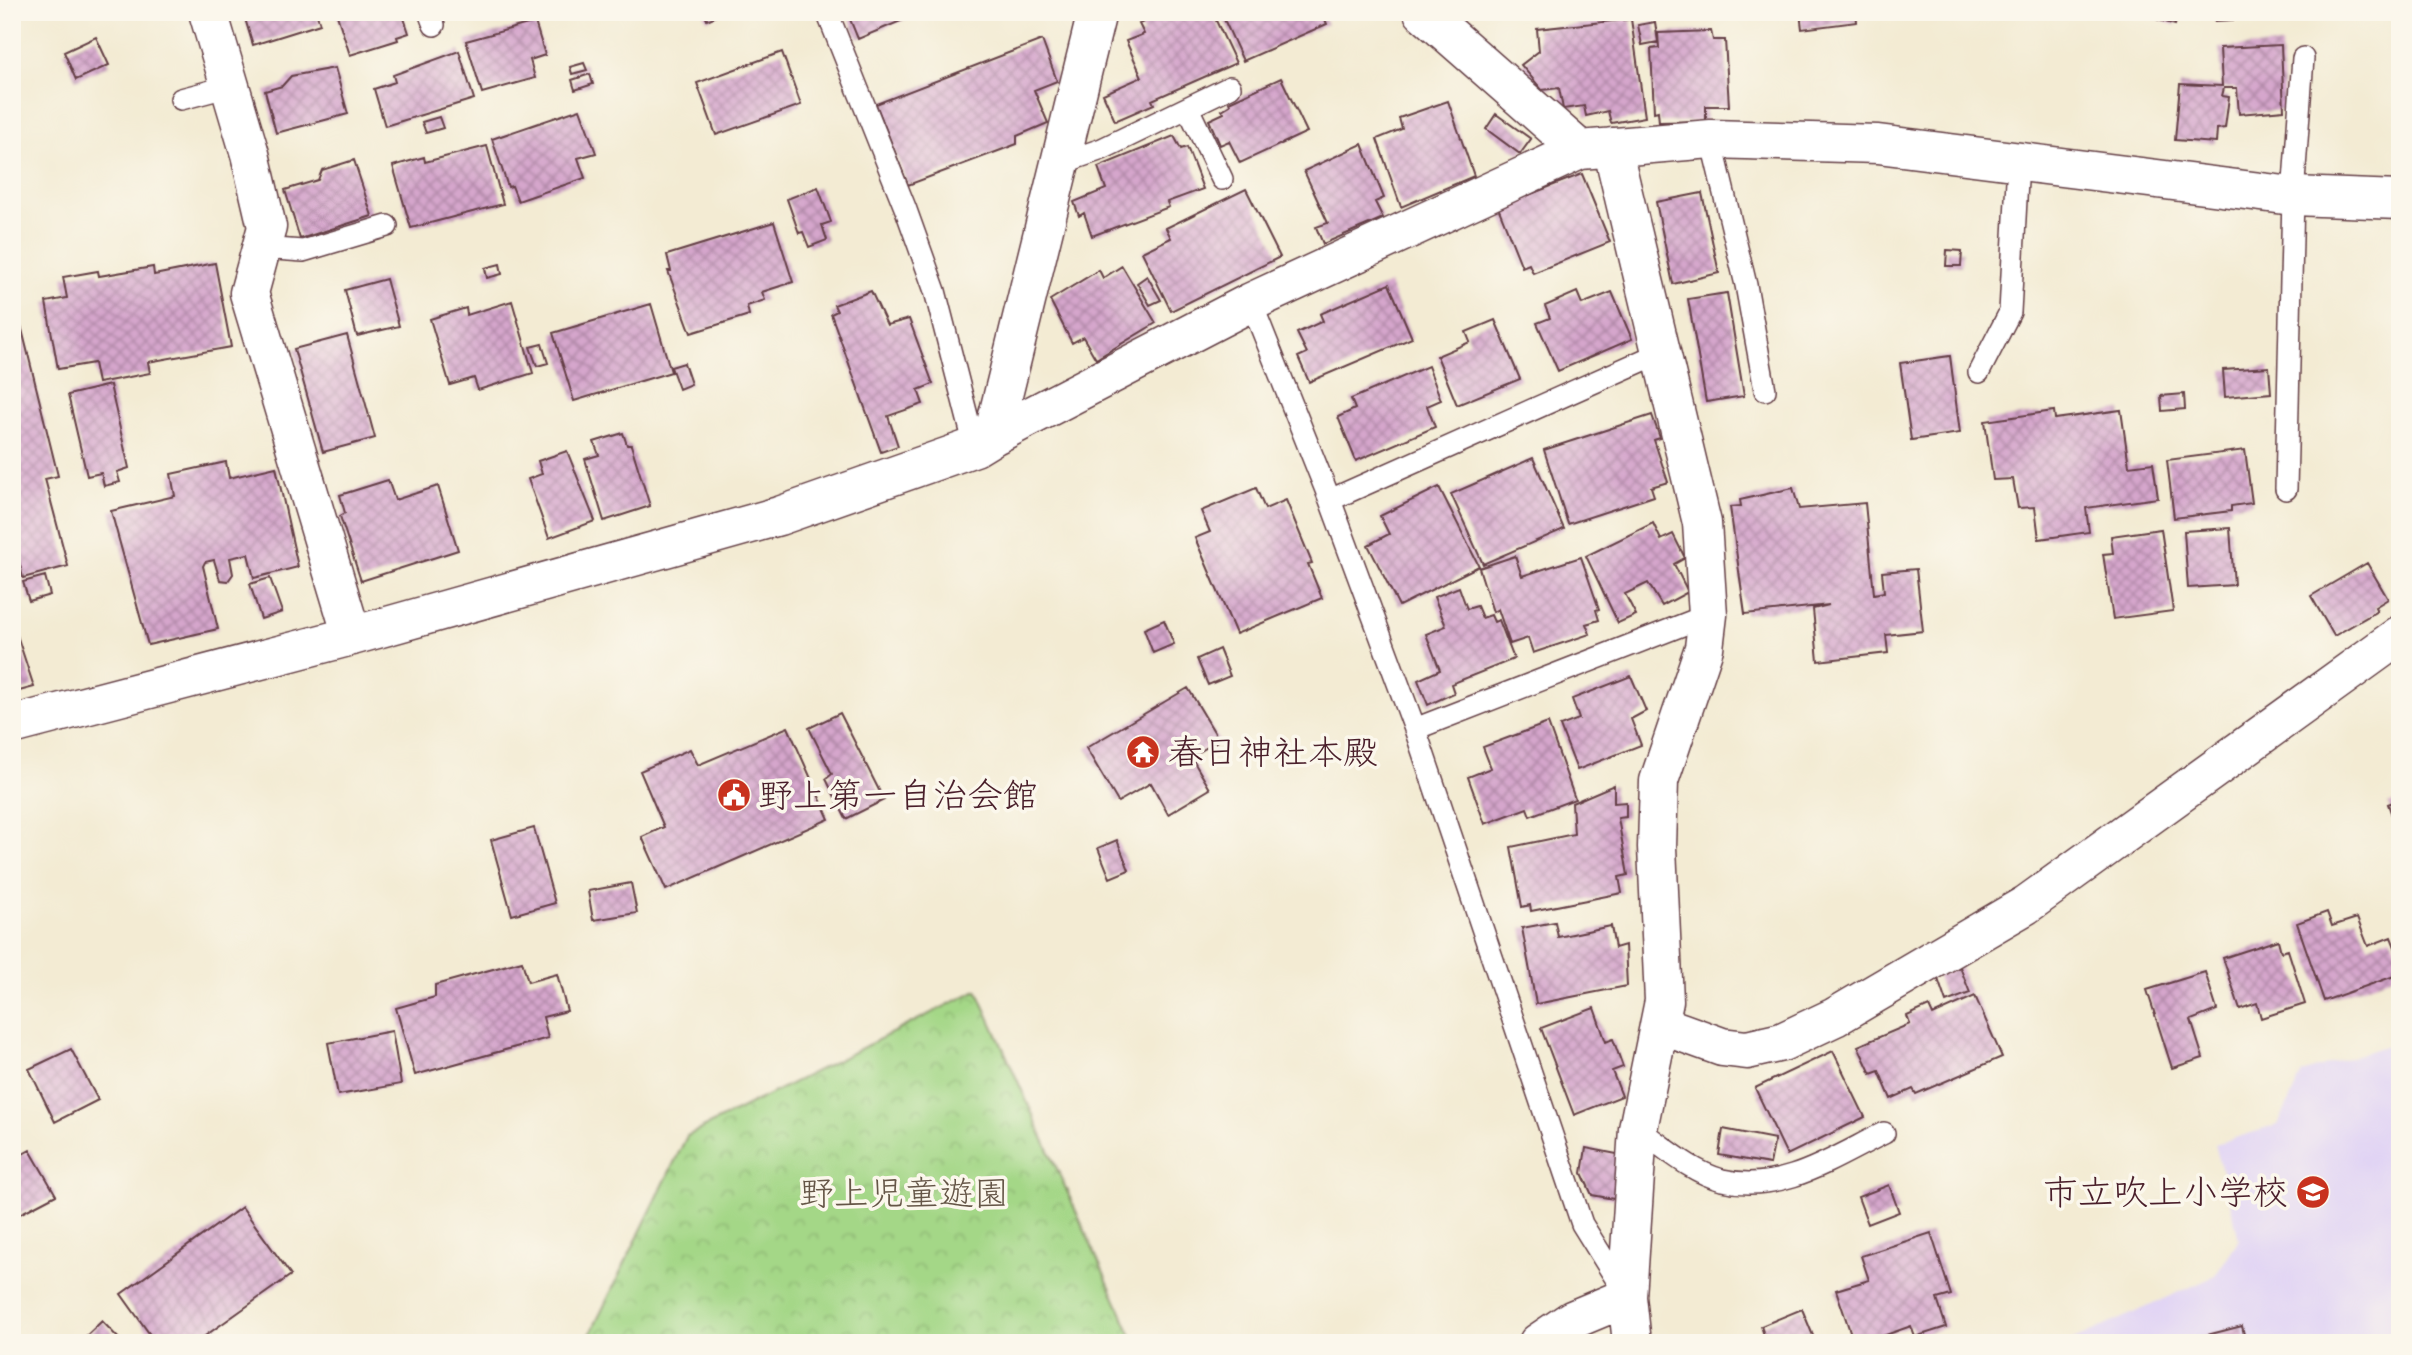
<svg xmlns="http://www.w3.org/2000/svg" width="2412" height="1355" font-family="Caveat,'Klee One',sans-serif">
<defs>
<pattern id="park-crowns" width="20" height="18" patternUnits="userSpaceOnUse" patternTransform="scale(1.75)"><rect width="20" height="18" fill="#a4d787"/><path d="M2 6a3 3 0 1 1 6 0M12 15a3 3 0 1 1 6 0" fill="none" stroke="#8fb875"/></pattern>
<pattern id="building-cross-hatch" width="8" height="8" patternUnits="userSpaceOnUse" patternTransform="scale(1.75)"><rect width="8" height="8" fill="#d5a6cc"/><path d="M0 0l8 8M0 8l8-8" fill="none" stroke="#af87a6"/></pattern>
</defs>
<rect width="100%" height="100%" fill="#fbf7ec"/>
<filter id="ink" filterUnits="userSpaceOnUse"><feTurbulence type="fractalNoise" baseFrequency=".0143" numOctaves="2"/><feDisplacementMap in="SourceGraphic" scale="14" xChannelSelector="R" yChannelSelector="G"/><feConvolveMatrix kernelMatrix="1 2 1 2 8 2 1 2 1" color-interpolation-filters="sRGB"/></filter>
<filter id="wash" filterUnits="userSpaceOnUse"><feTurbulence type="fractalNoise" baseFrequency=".00686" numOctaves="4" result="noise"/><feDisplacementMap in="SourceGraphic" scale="28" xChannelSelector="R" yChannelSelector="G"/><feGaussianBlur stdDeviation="1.57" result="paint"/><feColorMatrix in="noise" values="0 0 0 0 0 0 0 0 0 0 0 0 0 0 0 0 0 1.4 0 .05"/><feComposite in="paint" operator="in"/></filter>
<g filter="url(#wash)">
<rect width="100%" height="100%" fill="#f3ebd3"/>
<!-- built -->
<path fill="#e1d4f4" d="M2400,1041V1343H2067L2215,1276L2239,1239L2215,1144L2278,1125L2302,1073Z"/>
<!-- park -->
<path fill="url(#park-crowns)" stroke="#777b59" stroke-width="2" d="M977,990L1135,1343H586L687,1136Z"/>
<g id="blocks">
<!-- building -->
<path fill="url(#building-cross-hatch)" d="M243,12H316L320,24L253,45Z
M336,12H402L409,33L397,37L398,40L350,55Z
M704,12H725L707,20Z
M847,12H922L858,39Z
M1164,12H1212L1236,63L1152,100L1154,104L1115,121L1103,94L1142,77L1126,41L1144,34L1139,24Z
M1228,12H1322L1327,24L1243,61L1222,15Z
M1800,12H1856L1857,22L1802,29Z
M2148,12H2179L2175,25L2147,16Z
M2214,12H2326V15L2214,21Z
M1631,19L1645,117L1611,123L1608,111L1586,116L1584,106L1563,109L1559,88L1542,90L1521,65L1539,51L1537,29Z
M535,22L545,55L530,60L535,78L482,93L466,41Z
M1655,22L1658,42L1642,45L1638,25Z
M1711,31L1713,40H1725L1729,106H1706V121L1659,122L1658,111L1654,112L1651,49L1659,48L1658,33Z
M96,37L109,65L76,80L64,52Z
M1042,40L1057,81L1034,90L1048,123L1017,136V144L908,185L876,104Z
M2281,45L2284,110L2239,114L2237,88H2224L2222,96L2229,97L2225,128L2217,129L2216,143L2175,140L2180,84L2222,86L2220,48Z
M459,51L474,99L385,126L374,89L395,82L393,75Z
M782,52L801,105L716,135L697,83Z
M584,63L587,70L572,74L570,67Z
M335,68L348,114L276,133L265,91L282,86L291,76Z
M590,74L593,84L575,90L572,80Z
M1281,78L1307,132L1240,163L1229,141L1220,145L1209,120L1224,113L1222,110L1230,105L1229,102Z
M1448,101L1474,176L1401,207L1377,139L1402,129L1399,118Z
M580,109L596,153L578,158L585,178L518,201L512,186L508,187L492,139Z
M1496,114L1531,139L1520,154L1486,129Z
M439,117L443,128L426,133L422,122Z
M1174,136L1181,149L1187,147L1203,189L1167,202L1169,207L1092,236L1084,213L1079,216L1074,202L1106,189L1098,167Z
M1362,144L1384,198L1375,202L1383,218L1323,244L1316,227L1328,223L1304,171Z
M487,146L503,204L411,228L393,166L424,157L425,162Z
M354,160L372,216L300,239L285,190L318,180L322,170Z
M1582,174L1610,242L1533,273L1529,264L1522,267L1498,207Z
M818,187L831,222L822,225L827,240L809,247L803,232L799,233L787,199Z
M1246,189L1280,257L1171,311L1142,252L1171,238L1166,228Z
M12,192L19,216L12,218Z
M1702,193L1719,273L1673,284L1656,202Z
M774,222L793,282L762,292L765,300L747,306L749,315L691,333L668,271H671L667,255Z
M1947,250L1962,251L1961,266H1946Z
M215,263L231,347L148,362L150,373L98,383L94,363L58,369L46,302L67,298L63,277L98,271L99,276L153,267L154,275Z
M500,264L502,274L487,278L485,268Z
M1122,266L1156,323L1096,359L1083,337L1072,343L1050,300L1099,270L1103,278Z
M1147,276L1161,300L1150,305L1137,283Z
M386,279L399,326L357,336L345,290Z
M1389,284L1412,338L1309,382L1298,357L1307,353L1297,333L1323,321L1320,314Z
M871,291L887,325L909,319L933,384L918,390L923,404L888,416L898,446L881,452L831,314L837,311L834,305Z
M1577,292L1582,304L1612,292L1632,339L1558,371L1537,323L1550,318L1545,306Z
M1727,293L1744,396L1706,402L1688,299Z
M15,301L58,476L45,479L68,566L23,578L12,532V302Z
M512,301L533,373L478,390L474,378L450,385L430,319L466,308L467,315Z
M651,304L671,372L574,401L553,333Z
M1495,320L1520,379L1457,405L1437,356L1470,342L1466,332Z
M347,335L375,438L323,452L294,349Z
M542,344L548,363L537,366L530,347Z
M1950,356L1960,433L1911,440L1900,363Z
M684,363L691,384L679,389L671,367Z
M1428,366L1441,400L1427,406L1435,427L1356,461L1338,417L1355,409L1351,399Z
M2269,367L2271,393L2225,397L2223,370Z
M110,385L129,468L117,472L120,482L104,486L101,473L87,476L68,395Z
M2184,394L2185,409L2162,411L2161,396Z
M2121,410L2129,466L2153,463L2158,498L2086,508L2089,532L2039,539L2035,507L2018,508L2013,479L1993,480L1985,421L2054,411L2055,419Z
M1652,415L1660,438L1654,440L1668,482L1651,487L1654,496L1568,524L1544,450Z
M623,433L627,445H631L650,506L604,521L585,459L599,455L594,442Z
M2245,450L2252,503L2231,506V511L2174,518L2167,460Z
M567,451L595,521L549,538L528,479L542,474L538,461Z
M1533,458L1564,529L1483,564L1451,494Z
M226,462L229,478L276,467L298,567L254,578L248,554L230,558L233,574L228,581L220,580L214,560L205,562L203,566L218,629L148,645L111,511L175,496L171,474Z
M388,480L395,500L438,486L458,550L361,581L340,516L345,513L340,495Z
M1439,487L1479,566L1399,606L1368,545L1389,534L1380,516Z
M1256,488L1265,509L1286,500L1312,563L1308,564L1322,598L1236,634L1195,538L1210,532L1201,511Z
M1793,488L1799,509L1865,503L1874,594L1884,592L1882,572L1916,569L1923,631L1886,635L1888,653L1818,661L1813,609L1829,605L1745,614L1730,507L1741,506L1740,500Z
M1653,523L1661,540L1673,534L1685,558L1674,564L1688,592L1662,606L1648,583L1625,594L1636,615L1618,623L1586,556Z
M2230,528L2234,585L2188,588L2184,531Z
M2161,529L2173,611L2113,619L2103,554L2113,553L2111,536Z
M1515,556L1522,576L1581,557L1599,609L1596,610L1599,620L1586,624L1590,634L1533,653L1528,638L1510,644L1498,609L1493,612L1479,568Z
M2367,563L2388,599L2375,607L2377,611L2334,636L2311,596Z
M45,576L50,595L29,601L23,582Z
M270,578L282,612L261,619L250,584Z
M1459,587L1467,609L1477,606L1482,618L1491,615L1494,622L1499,620L1514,659L1451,684L1454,693L1428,705L1418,680L1440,670L1426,634L1446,626L1434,597Z
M12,620L34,687L12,693Z
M1164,620L1174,644L1153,653L1144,629Z
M1219,649L1230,676L1208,685L1197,659Z
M1631,676L1646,711L1631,719L1641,745L1577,770L1560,726L1579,719L1572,699Z
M1188,688L1219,740L1191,757L1210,789L1168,814L1151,783L1118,802L1086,748Z
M840,713L884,800L846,819L826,779L832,774L809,728Z
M1548,723L1575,799L1530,816L1527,808L1485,824L1468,777L1491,768L1483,747Z
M788,727L829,819L666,890L642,837L664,827L640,771L690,749L698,765Z
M1614,785V803L1626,802V817L1618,818L1628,875L1619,877L1622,893L1531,911L1530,905L1522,907L1511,847L1574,834L1572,803Z
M2400,800V835H2399L2388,804Z
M534,828L555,903L512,915L491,840Z
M1117,840L1129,870L1110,878L1098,848Z
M631,883L637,913L593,920L588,891Z
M2327,912L2332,926L2357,918L2368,946L2391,937L2400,960V974L2324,1001L2297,923Z
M1555,922L1558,937L1611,926L1615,948L1625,945L1627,986L1536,1004L1522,928Z
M2278,940L2281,952L2288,950L2305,1004L2261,1018L2257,1003L2240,1009L2223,958Z
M522,961L528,982L557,974L567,1011L543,1017L548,1038L415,1075L396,1008L435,997V985Z
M1960,967L1970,993L1946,1002L1937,976Z
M2205,972L2217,1010L2191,1020L2203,1058L2172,1068L2147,990Z
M1975,996L2002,1057L1916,1094L1913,1089L1891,1099L1879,1071L1871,1074L1858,1046L1910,1024L1907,1016L1929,1006L1933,1015Z
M1594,1008L1606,1042L1613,1039L1623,1067L1612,1071L1622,1096L1574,1115L1541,1028Z
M392,1031L401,1084L338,1095L328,1043Z
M71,1049L98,1100L55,1122L29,1069Z
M1833,1051L1865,1117L1787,1155L1755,1088Z
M1723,1129L1775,1139L1770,1164L1719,1155Z
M1586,1148L1622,1155L1614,1199L1592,1195L1582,1173Z
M30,1150L56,1195L12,1218V1160Z
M1889,1185L1899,1212L1868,1224L1858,1197Z
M242,1207L291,1275L195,1343H156L121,1294Z
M1931,1233L1951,1295L1937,1299L1946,1327L1915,1337L1911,1326L1863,1343H1854L1836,1290L1869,1280L1861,1256Z
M1802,1309L1816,1343H1746L1764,1335L1761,1326Z
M102,1321L123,1343H84L82,1340Z
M2242,1326L2246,1343H2180V1342Z"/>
</g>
</g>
<g filter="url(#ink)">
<use href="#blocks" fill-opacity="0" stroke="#633e44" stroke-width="2"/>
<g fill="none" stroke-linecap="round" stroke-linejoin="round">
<!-- lane casing -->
<g stroke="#633e44" stroke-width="24">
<path id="lane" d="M429,12L434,25
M827,12L906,210L935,291L975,447
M181,99L230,86
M1188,108L1222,179
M1711,139L1746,285L1765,390
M1059,164L1102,149L1230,87
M261,248L303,251L387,226
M1251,302L1330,500L1415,729L1582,1224L1625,1293
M1979,372L2010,312L2018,162
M2286,489L2293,196L2303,58
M1330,500L1662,352
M1415,729L1708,615
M1638,1129C1664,1147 1691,1172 1722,1180C1782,1194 1833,1158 1884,1133"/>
</g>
<!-- street casing -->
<g stroke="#633e44" stroke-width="41">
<path id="street" d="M208,12L250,154L267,227L249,293L352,636
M1423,12L1580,150
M1612,147L1702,523L1708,615L1704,648L1659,781L1657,847L1664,1001L1638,1129L1627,1297L1632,1343
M993,436L1251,302L1580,150L1711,139L1878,144L2293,196L2400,200
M12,725L352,636L779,516L975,447L993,436L1097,12
M1661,1025L1722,1047L1747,1050L1782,1042L1835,1017L2026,905L2400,635
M1538,1343L1572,1320L1627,1297"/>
</g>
<!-- lane -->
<use href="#lane" stroke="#fff" stroke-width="21"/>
<!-- street -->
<use href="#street" stroke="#fff" stroke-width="38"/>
</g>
</g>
<!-- icons -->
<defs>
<g id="temple-disc" transform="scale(1.75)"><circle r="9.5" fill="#c8321e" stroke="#fbf7ec"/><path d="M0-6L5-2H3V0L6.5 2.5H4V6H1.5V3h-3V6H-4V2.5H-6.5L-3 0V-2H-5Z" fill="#fff"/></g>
<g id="civic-disc" transform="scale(1.75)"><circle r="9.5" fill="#c8321e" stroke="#fbf7ec"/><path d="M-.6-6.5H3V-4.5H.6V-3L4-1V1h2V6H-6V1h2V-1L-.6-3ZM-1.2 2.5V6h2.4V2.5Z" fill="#fff"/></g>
<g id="school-disc" transform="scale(1.75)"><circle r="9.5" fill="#c8321e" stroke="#fbf7ec"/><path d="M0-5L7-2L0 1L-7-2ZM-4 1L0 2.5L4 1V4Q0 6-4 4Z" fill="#fff"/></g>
</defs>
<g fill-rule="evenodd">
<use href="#temple-disc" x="1143" y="752"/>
<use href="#civic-disc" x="734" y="795"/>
<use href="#school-disc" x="2313" y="1192"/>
</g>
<g text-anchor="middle" stroke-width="7" stroke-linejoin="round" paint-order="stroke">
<!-- poi labels -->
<g font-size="35" fill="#4a1f2b" stroke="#fbf7ec" text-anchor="start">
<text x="1168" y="764">春日神社本殿</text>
<text x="758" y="807">野上第一自治会館</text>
<text x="2288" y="1204" text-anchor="end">市立吹上小学校</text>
</g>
<!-- park labels -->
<g font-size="35" fill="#655647" stroke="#fbf7ec">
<text x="904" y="1205">野上児童遊園</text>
</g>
</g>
<!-- margin -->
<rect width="2412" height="1355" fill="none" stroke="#fbf7ec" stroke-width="42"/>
</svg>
